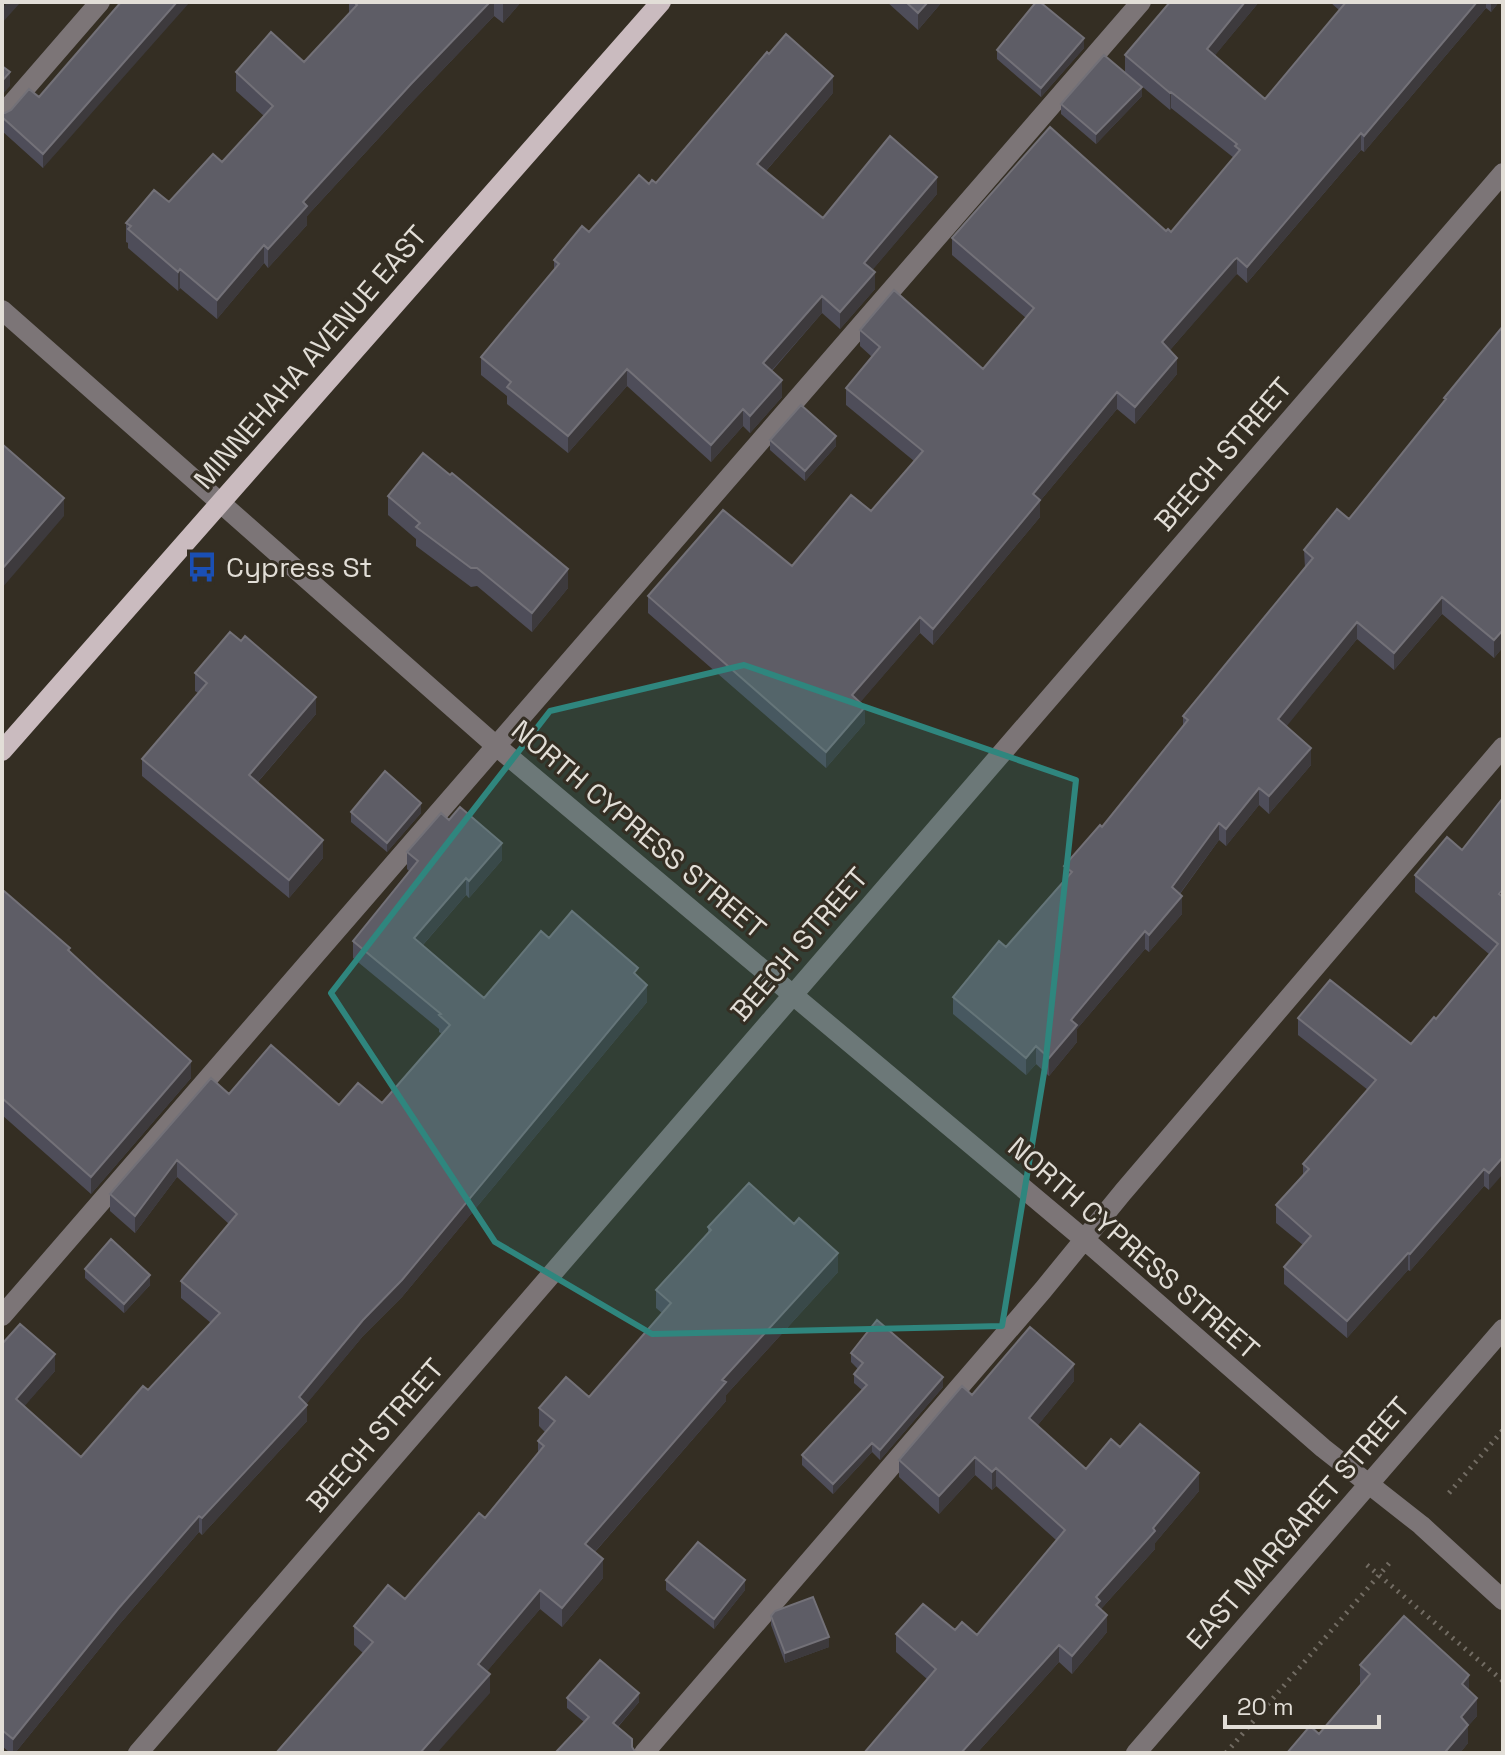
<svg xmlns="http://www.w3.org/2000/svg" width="1505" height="1755" font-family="'Space Grotesk',sans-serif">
<rect width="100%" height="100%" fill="#342e23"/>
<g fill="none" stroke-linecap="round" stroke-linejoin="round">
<!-- path -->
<path stroke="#726c63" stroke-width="5" stroke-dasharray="2 6" stroke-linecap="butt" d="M1449,1493L1503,1430
M1367,1565L1503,1681
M1226,1753L1392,1560"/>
<!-- minor -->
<path stroke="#7c7577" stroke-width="20" d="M2,115L100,2
M2,310L495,745L1085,1240L1323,1448L1421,1525L1503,1600
M2,1316L1141,2
M138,1753L1503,173
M644,1753L1043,1290L1123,1192L1503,747
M1136,1753L1503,1329"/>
<!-- major -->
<path stroke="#cabbbf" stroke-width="20" d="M2,751L661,2"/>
</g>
<!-- wall -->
<path fill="#4e4d59" d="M121,2L43,168L2,131V113H5L39,97Z
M349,2H521L503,23L494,16L411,103L307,216V225L268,268L264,263L217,319L180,288L178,291L128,248V243L126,242V223L169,202L222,162L264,116L236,91V72L304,62L349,14Z
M887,2H942L918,30Z
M1259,2L1215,55L1265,99L1339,10L1330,2H1499L1491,12L1486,8L1364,152L1361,150L1247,283L1237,274L1234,276L1170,350L1177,374L1135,424L1117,409L1040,501V517L933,645L920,633L860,702L865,723L826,768L648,613V596L792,566L871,511L914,461L846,405V388L872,357L860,346V330L983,369L1026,318L952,255V238L1166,231L1171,232L1234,158L1171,108L1170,110L1125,72V55Z
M1084,48L1041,97L997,59V50Z
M833,93L766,171L823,218L937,194L872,270L875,289L840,329L822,313L772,371L782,397L750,433L743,426L711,462L627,386L568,453L507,404V396L481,375V357L554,270V260L649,184L656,183Z
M1142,96L1096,144L1061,114V104Z
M1503,326V647L1494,658L1442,614L1394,670L1357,639L1286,726L1311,765L1269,814L1259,805L1226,846L1219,840L1180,894L1182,914L1149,952L1145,949L1077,1029V1042L1049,1076L1036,1064L1026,1075L953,1014V997L1006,947L1064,880V866L1102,827L1183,726V716L1305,568L1304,550L1349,519L1444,402V398Z
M770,440L836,446L805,481L770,450Z
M388,496L568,588L532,632L477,586L471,587L416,546V539L388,515Z
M195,673L316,714L258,782L323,858L289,898L142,776V759L198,693L195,691Z
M1503,798L1489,1190L1484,1186L1410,1271L1408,1270L1347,1338L1284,1284V1267L1303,1245L1276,1223V1205L1303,1174V1164L1368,1090L1298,1035V1018L1411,1044L1436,1019L1489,954L1415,892V875L1462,850Z
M351,812L421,813L387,852L351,822Z
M449,820L502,860L469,898L466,895L423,945L484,998L549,938L638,977L647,1002L402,1297L363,1336L306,1404L307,1421L202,1535L199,1532L118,1626L15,1753H10L2,1746V1344L55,1371L24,1406L81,1457L148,1390L211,1323L181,1298V1281L229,1224L177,1177L135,1233L110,1211V1194L229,1094L339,1105L382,1103L442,1034L439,1032V1029L353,958V941L409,871L407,869V852Z
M2,893L70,951L191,1078L91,1194L2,1115Z
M708,1227L838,1272L726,1395V1401L595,1552L603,1578L562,1627L540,1609L487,1671L490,1693L363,1653L354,1645V1626L405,1599L485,1518L538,1454V1441L545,1432L539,1426V1408L589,1397L662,1313L656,1308V1290L708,1234Z
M85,1269L150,1285L124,1313L85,1278Z
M851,1353L943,1387L880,1460L872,1452L833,1494L802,1465V1455L862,1390L854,1383V1374L858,1369L851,1362Z
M1074,1381L1037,1426L1086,1469L1120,1447L1199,1491L1155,1543V1549L1101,1609L1107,1632L1072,1674L1059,1662L977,1753H864L927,1679L896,1652V1634L955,1630L977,1635L1056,1540L996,1486L992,1490L975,1475L939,1514L899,1477V1460L972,1395Z
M666,1580L745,1590L714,1629L666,1590Z
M771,1616L829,1647L785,1663L771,1625Z
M1360,1665L1469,1690L1477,1716L1468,1726V1743L1460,1753H1287L1319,1734L1361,1685L1360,1683Z
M567,1698L639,1702L618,1727L632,1747L584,1722L567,1708Z"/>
<!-- shaded-wall -->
<path fill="#3d3a3d" d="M8,2L20,3L2,23V8Z
M177,2H190L43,168V154Z
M490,2H494V16L411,103L307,216V225L268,268V249L303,202L411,84Z
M505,2H521L503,23V4Z
M928,2H942L918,30V13Z
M1245,2H1259L1207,65V49Z
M1477,2H1486V8L1364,152V136Z
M1491,2H1499L1491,12Z
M1084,38V48L1041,97V88Z
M10,72V86L2,95V81Z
M833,76V93L757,181V164Z
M1142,87V96L1096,144V134Z
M1171,92V108L1170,110V93Z
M1361,133V150L1247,283V267Z
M937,177V194L864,280V263Z
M264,245V263L217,319V300Z
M1237,258V274L1162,359V342Z
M180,269V288L178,291V272Z
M875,272V289L840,329V312Z
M822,296V313L763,380V363Z
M1177,358V374L1135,424V407Z
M627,369V386L568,453V436Z
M782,380V397L750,433V416Z
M1117,392V409L1040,501V517L933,645V629L1033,494Z
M743,409V426L711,462V445Z
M836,436V446L805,481V471Z
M64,498V516L2,588V569Z
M568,569V588L532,632V613Z
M1442,597V614L1394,670V653Z
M920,617V633L852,712V695Z
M1357,622V639L1278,737V719Z
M1503,630V647L1494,658V640Z
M316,697V714L249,792V775Z
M865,707V723L826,768V752Z
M1311,748V765L1269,814V796Z
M1259,788V805L1226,846V829Z
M421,803V813L387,852V843Z
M1219,823V840L1172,904V887Z
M323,840V858L289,898V880Z
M502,843V860L469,898V881Z
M466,878V895L414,955V938Z
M1182,896V914L1149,952V935Z
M1145,931V949L1077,1029V1042L1049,1076V1058L1071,1020Z
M647,985V1002L402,1297L363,1336L299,1413V1397Z
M1036,1046V1064L1026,1075V1058Z
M191,1061V1078L91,1194V1177Z
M1503,1157V1174L1489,1190V1173Z
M177,1160V1177L135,1233V1216Z
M1484,1169V1186L1410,1271V1254Z
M838,1253V1272L726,1395V1401L585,1563V1544L722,1380Z
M1408,1253V1270L1347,1338V1321Z
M150,1275V1285L124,1313V1304Z
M55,1354V1371L16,1416V1399Z
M1074,1364V1381L1029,1436V1418Z
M943,1377V1387L880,1460V1450Z
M307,1405V1421L202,1535V1518Z
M872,1443V1452L833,1494V1484Z
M975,1457V1475L939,1514V1496Z
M996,1468V1486L992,1490V1472Z
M1199,1473V1491L1155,1543V1549L1100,1610L1096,1623V1597Z
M199,1516V1532L118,1626L15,1753H13V1739L118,1609Z
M603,1559V1578L562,1627V1608Z
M745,1580V1590L714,1629V1619Z
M540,1590V1609L478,1682V1664Z
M1107,1615V1632L1072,1674V1656Z
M829,1637V1647L785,1663V1653Z
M1059,1645V1662L977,1753H961Z
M490,1674V1693L437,1753H420Z
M1469,1675V1694L1462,1684Z
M639,1693V1702L613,1732V1723Z
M1477,1698V1716L1468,1726V1743L1460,1753H1446L1461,1717Z"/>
<!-- building -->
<path fill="#5e5d66" stroke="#737178" stroke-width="2" d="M121,2H177L43,154L2,117V113H5L11,110L29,89L39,97Z
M354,2H490L411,84L303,202L307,206L268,249L264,245L217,300L180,269L178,272L128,229L131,226L126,223L154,190L169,202L213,154L222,162L273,106L236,72L271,32L304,62L357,5Z
M906,2H928L918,13Z
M1036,2H1040L1084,38L1041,88L997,50Z
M1170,2H1245L1207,49L1265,99L1346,2H1477L1364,136L1361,133L1247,267L1237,258L1234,260L1162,342L1177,358L1135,407L1117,392L1033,494L1040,500L933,629L920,617L852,695L865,707L826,752L648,596L723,510L792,566L851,495L871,511L923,451L846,388L880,347L860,330L894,290L983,369L1034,308L952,238L1050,127L1166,231L1168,229L1171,232L1240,150L1235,146L1237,144L1171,92L1170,93L1125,55Z
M786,34L833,76L757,164L823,218L890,136L937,177L864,263L875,272L840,312L822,296L763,363L782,380L750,416L743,409L711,445L627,369L568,436L507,387L511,382L481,357L559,264L554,260L582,226L589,232L639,175L649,184L652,180L656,183L767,52L769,54Z
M1104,55L1142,87L1096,134L1061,104Z
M2,66L10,72L2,81Z
M1503,326V630L1494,640L1442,597L1394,653L1357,622L1278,719L1311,748L1269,796L1259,788L1226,829L1219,823L1172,887L1182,896L1149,935L1145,931L1071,1020L1077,1025L1049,1058L1036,1046L1026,1058L953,997L999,941L1006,947L1072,872L1064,866L1100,825L1102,827L1188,720L1183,716L1313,558L1304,550L1337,509L1349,519L1446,399L1444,398Z
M801,405L836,436L805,471L770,440Z
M2,444L64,498L2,569Z
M423,453L450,475L452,473L568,569L532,613L477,568H471L416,527L420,523L388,496Z
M230,632L241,641L245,636L316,697L249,775L323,840L289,880L142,759L207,683L195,673Z
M385,771L421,803L387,843L351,812Z
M1503,798V889L1499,894L1503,897V1157L1489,1173L1484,1169L1410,1254L1408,1253L1347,1321L1284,1267L1311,1236L1276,1205L1309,1169L1303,1164L1376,1080L1298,1018L1330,980L1411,1044L1434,1017L1436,1019L1498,944L1415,875L1447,837L1462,850Z
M460,807L502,843L469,881L466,878L414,938L484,998L541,931L549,938L572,911L638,968L634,973L647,985L402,1280L363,1320L299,1397L307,1405L202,1518L199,1516L118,1609L13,1739L2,1730V1344L20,1324L55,1354L16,1399L81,1457L143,1386L148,1390L220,1313L181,1281L237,1214L177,1160L135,1216L110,1194L211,1078L229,1094L271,1045L339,1105L358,1083L382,1103L450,1025L439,1015L441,1014L353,941L418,861L407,852L441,813L449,820Z
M4,891L70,948L68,950L96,976L191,1061L91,1177L2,1098V893Z
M749,1183L794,1224L799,1218L838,1253L722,1380L726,1382L585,1544L603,1559L562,1608L540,1590L478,1664L490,1674L420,1753H276L373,1642L354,1626L388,1585L405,1599L479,1513L485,1518L544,1446L538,1441L555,1421L539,1408L566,1377L589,1397L671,1303L656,1290L711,1230L708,1227Z
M111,1239L150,1275L124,1304L85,1269Z
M877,1320L943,1377L880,1450L872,1443L833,1484L802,1455L867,1385L854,1374L863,1363L851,1353Z
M1030,1327L1074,1364L1029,1418L1086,1469L1111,1439L1120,1447L1140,1424L1199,1473L1153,1528L1155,1531L1096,1597L1100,1601L1096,1605L1107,1615L1072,1656L1059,1645L961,1753H864L936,1669L896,1634L923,1604L955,1630L962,1622L977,1635L1065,1530L996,1468L992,1472L975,1457L939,1496L899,1460L962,1386L972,1395Z
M698,1542L745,1580L714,1619L666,1580Z
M813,1597L829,1637L785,1653L771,1616L775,1611Z
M1404,1616L1469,1675L1462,1684L1477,1698L1461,1717L1468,1725L1446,1751L1448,1753H1287L1310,1726L1319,1734L1370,1674L1360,1665Z
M600,1660L639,1693L613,1723L632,1739V1747L636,1753H555L589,1717L567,1698Z"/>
<!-- marked area -->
<path fill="#2f867e" fill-opacity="0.2" stroke="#2f867e" stroke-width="6" stroke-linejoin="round" d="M744,665L1076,780L1045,1067L1002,1326L652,1334L495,1242L331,993L550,711Z"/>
<!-- icons -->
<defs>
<g id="bus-bare" transform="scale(2.4)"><path d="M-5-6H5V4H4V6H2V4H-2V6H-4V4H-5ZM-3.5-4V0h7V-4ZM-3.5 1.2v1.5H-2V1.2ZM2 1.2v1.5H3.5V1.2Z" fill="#1a4fb4" stroke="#342e23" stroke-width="2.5" paint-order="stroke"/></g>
</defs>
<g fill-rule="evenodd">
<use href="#bus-bare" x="202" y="567"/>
</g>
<g text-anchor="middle" stroke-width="6" stroke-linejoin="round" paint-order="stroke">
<!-- street labels -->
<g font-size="28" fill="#e2ded7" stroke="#342e23">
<text transform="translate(310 357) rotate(-49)" y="10">MINNEHAHA AVENUE EAST</text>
<text transform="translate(1223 454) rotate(-49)" y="10">BEECH STREET</text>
<text transform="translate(639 829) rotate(40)" y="10">NORTH CYPRESS STREET</text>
<text transform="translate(799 944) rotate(-49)" y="10">BEECH STREET</text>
<text transform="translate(1134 1248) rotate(41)" y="10">NORTH CYPRESS STREET</text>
<text transform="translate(375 1435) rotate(-49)" y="10">BEECH STREET</text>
<text transform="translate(1298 1523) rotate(-49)" y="10">EAST MARGARET STREET</text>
</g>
<!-- poi labels -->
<g font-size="28" fill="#e2ded7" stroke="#342e23" text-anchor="start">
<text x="226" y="577">Cypress St</text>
</g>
</g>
<!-- border -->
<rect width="1505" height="1755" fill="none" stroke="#e2ded7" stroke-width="8"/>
<!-- scale -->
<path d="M1225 1715v12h154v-12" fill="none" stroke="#e2ded7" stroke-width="4"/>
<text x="1237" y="1715" font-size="24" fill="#e2ded7" stroke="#342e23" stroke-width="6" paint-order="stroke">20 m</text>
</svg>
